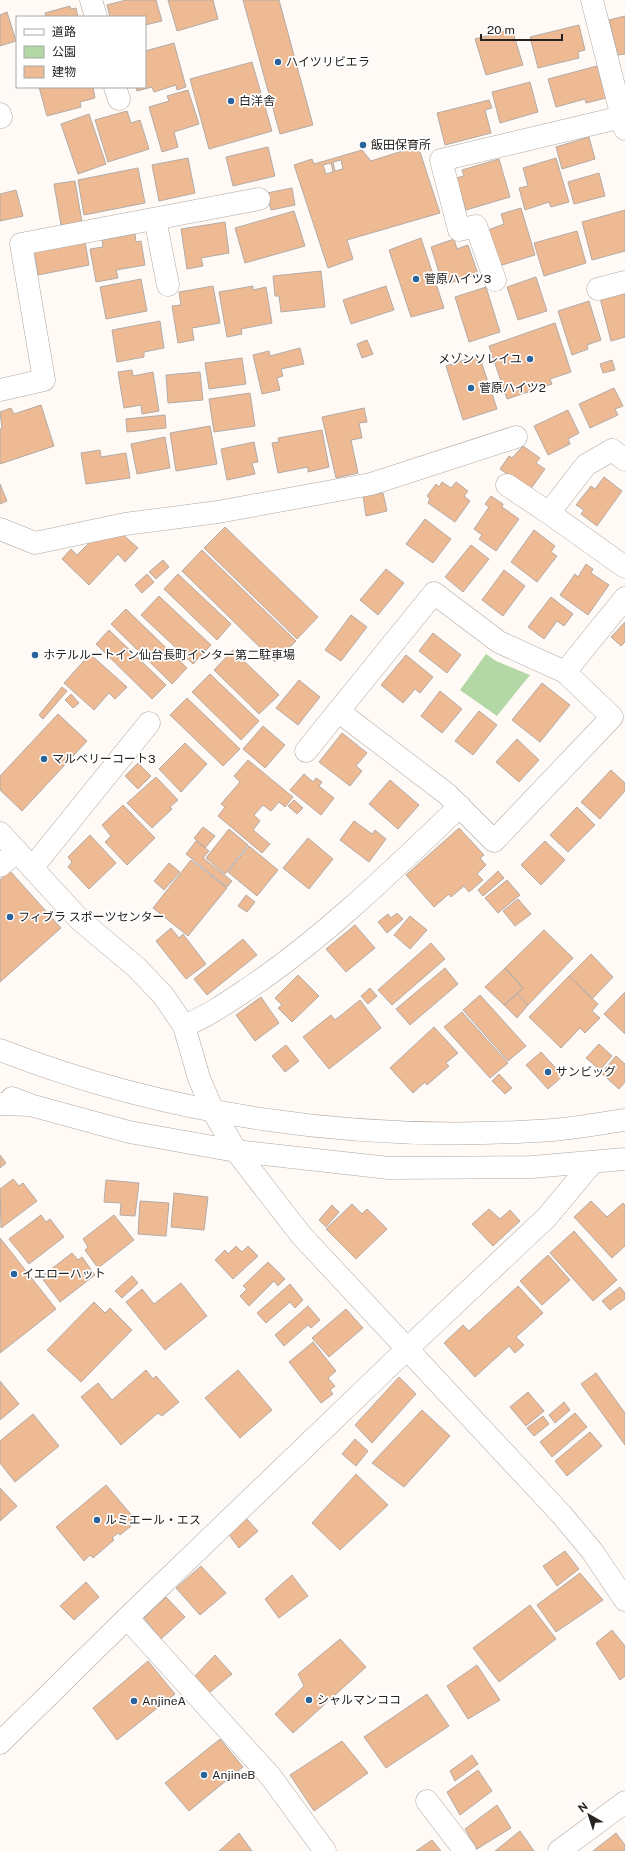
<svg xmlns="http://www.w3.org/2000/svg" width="625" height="1851" font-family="'Public Sans','Noto Sans JP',sans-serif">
<rect width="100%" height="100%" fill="#fffaf6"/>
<!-- green -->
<path fill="#b3d8a6" d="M486,654L496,661L530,675L497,716L460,690Z"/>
<!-- building -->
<path fill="#eeba94" stroke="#b3aba6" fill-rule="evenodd" d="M126,0H156L162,21L145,25V17H110L107,5Z
M168,0H213L218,19L177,31Z
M243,0H279L313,125L280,134Z
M70,6L71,9L76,8L78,17H46L45,13Z
M7,12L16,41L0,46V15Z
M625,16V54L618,55L609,20Z
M579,25L585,50L578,52L579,58L538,68L530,37Z
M512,29L523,65L486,75L475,39Z
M174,43L186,87L177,90L176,85L154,92L152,87L137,91L136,87H145V51Z
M252,62L272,131L209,149L190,79Z
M597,66L606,98L586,103L585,99L556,107L548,79Z
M530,82L538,112L500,123L492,92Z
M39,87H93L95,98L80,102L81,107L47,116Z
M188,90L199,124L174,132L178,147L162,152L149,107L169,101L167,96Z
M489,100L492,108L485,110L491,133L445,145L437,113Z
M127,111L131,123L140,120L149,149L108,162L95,120Z
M89,114L106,164L78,174L61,124Z
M589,137L595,159L562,169L556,147Z
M418,146L440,213L347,240L353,259L328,268L294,165L312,159L314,164L362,150L371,161ZM341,160L343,169L335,171L333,162ZM331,163L333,172L326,174L323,165Z
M268,147L275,176L233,186L226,157Z
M188,158L195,193L159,201L152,165Z
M556,158L569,202L551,207L549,202L525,210L519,188L528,186L523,168Z
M499,159L510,197L466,210L456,178L464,176L462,170Z
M138,168L145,203L84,215L78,180Z
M599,173L605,196L574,204L568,182Z
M75,181L82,222L61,225L54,184Z
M292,188L295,205L271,210L267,193Z
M16,190L23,216L0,221V194Z
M521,208L535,255L499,266L488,230L504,224L501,214Z
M625,210V251L592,260L582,222Z
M294,211L305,246L245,263L235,228Z
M225,222L229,253L201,258L203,266L187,269L181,229Z
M577,231L586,263L544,276L534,243Z
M135,234L136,242L141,241L145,265L116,270L118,278L96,282L90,249L103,247L102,240Z
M421,238L444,308L411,317L389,250Z
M454,239L457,249L468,245L478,274L443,285L431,247Z
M85,241L89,265L38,275L34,251Z
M321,271L325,307L281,312L279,296H275L273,276Z
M536,277L547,311L518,320L507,287Z
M141,279L147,311L106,319L100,287Z
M213,286L220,323L192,328L194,340L178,343L172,306L181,305L179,292Z
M253,286V290L266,287L272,323L241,329L242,334L227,337L219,292Z
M386,286L394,310L351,324L343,300Z
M486,287L500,332L469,342L455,297Z
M625,291V337L611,341L600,298Z
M589,301L601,340L587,345L588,349L572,355L558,311Z
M160,321L164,348L144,352V357L117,362L112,330Z
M555,323L571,372L550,379L552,384L507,399L489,346Z
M367,340L373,354L362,358L357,344Z
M300,348L304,364L281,369L283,376L277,378L280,390L262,394L253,355L269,351L270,356Z
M479,355L497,409L463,420L446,366Z
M242,358L246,384L209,389L205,363Z
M612,360L615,370L603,373L600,364Z
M132,370L133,376L153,372L159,411L142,414L141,405L124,408L118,372Z
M200,372L203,400L168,403L166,375Z
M614,388L623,406L615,409L618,415L590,428L579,404Z
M250,393L255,426L214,432L209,399Z
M41,405L54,446L0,464V429H2L0,412L11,408L14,414Z
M364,408L367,422L359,423L362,438L351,440L358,473L336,478L322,417Z
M568,410L579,433L568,439L570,444L548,455L534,426Z
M165,415L166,428L127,432L126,419Z
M210,426L217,464L176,471L170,433Z
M322,430L329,467L308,472V467L278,473L272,443L279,442L278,438Z
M165,437L170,468L137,474L131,444Z
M254,442L258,462L252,463L255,474L227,480L221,449Z
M523,446L540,458L536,463L545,469L530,490L500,469L509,456L512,458Z
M100,450L101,457L126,453L130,478L86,484L81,453Z
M604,477L622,491L597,526L581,514L584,510L576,505L591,486L595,489Z
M442,482L451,488L456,482L468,491L464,496L470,501L455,522L428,503L430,499L427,496L436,484L439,487Z
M0,484L7,501L0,504Z
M383,493L387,511L366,516L363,496Z
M491,496L503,504L502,507L519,519L496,551L479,539L482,535L474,529L489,507L485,504Z
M425,519L451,539L433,563L406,544Z
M225,527L318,617L297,639L204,548Z
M534,530L555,546L551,552L557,556L537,582L511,562Z
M121,533L138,548L125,562L118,554L89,585L62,559L71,549L77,555L91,541L112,535L116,538Z
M471,545L489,559L463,592L445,577Z
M202,550L296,641L275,662L182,571Z
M163,560L169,567L156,579L149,572Z
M586,564L593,569L591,573L609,585L588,615L560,595L575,574L578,577Z
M386,569L404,583L378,615L360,600Z
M504,570L525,586L503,616L482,600Z
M147,574L154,582L142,593L135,585Z
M178,574L231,624L217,640L164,589Z
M159,596L211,645L193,664L141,615Z
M551,597L573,614L564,626L557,621L544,639L528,627Z
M126,609L187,668L172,684L111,624Z
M351,615L367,627L341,661L325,650Z
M625,622V642L621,646L611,637Z
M109,630L166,685L152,699L96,644Z
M433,633L461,655L447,673L419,651Z
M233,650L279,695L259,714L214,670Z
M90,654L127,687L115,699L109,693L94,710L64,683Z
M406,655L433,677L420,693L415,689L403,703L381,685Z
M210,674L259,721L241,740L192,692Z
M299,680L320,697L298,725L276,708Z
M542,683L570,705L540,742L512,720Z
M62,687L67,691L43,719L39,715Z
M440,691L462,709L442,733L421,716Z
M71,694L79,703L73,708L65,700Z
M187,698L240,749L223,766L170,715Z
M479,711L497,725L473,755L455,741Z
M58,714L87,741L22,811L0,790V776Z
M263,726L285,745L265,768L243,749Z
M342,733L367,753L356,766L362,771L350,786L319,762Z
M517,739L539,760L519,782L496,762Z
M185,743L207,764L181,792L159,769Z
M248,760L293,797L285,807L279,802L271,811L263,805L254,815L260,821L253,830L270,844L262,853L218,816L225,807L221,804L240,782L234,776Z
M138,763L151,776L138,789L125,776Z
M611,770L625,783V791L600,819L581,802Z
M304,774L313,782L316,778L322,782L319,786L334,798L321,815L290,790Z
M156,777L178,800L170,807L172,809L152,828L127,803Z
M390,780L419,805L398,829L369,804Z
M294,800L303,808L297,814L288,806Z
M123,805L155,838L127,865L105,842L111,836L102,825Z
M577,807L595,825L568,852L550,835Z
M354,821L372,834L375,830L386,839L369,862L340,840Z
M203,827L215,836L205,848L194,838Z
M459,828L484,855L480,858L486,865L477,874L483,880L469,892L464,886L451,897L449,894L434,907L406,875Z
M229,829L248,845L225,874L206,858Z
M90,835L116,863L89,889L68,867L72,862L68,857Z
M308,838L333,859L309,889L283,868Z
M196,841L209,851L203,858L232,881L227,887L186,854Z
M545,841L565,860L541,885L521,865Z
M249,846L278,870L257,896L228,872Z
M191,860L227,888L188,936L153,908Z
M169,863L180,872L164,890L154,881Z
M10,871L61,928L0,982V880Z
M498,871L504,878L483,896L478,890Z
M507,880L520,895L498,913L485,898Z
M246,895L255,902L247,912L238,906Z
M518,899L531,914L515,926L503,911Z
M397,913L403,919L387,933L378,922L388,914L391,918Z
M410,916L427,930L410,949L394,935Z
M355,925L375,948L346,972L326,949Z
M171,928L179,938L183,934L206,964L186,979L156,941Z
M544,930L573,958L528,1005L517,994L523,988L505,968Z
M243,939L257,955L207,995L194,979Z
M431,943L445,959L392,1005L378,990Z
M591,954L613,977L592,999L569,976Z
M445,968L458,984L410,1025L396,1009Z
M505,968L523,988L504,1005L485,987Z
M298,975L319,996L292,1022L278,1008L282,1005L275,998Z
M569,976L598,1004L592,1011L600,1018L585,1033L580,1028L561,1048L529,1017Z
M370,988L377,996L368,1004L361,996Z
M625,992V1034L604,1014Z
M517,994L528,1005L517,1018L504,1005Z
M480,995L526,1046L508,1061L463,1010Z
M261,997L279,1023L255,1041L236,1015Z
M360,1000L381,1028L329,1069L303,1037L331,1015L335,1020Z
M462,1012L508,1063L490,1078L444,1027Z
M434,1027L458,1053L446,1063L449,1066L427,1085L425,1082L413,1093L390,1068Z
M599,1044L612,1056L600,1070L586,1058Z
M286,1045L299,1061L285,1072L272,1056Z
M541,1052L563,1076L548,1089L526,1065Z
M616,1056L625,1064V1082L619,1089L601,1073Z
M499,1074L512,1088L505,1094L492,1081Z
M0,1155L6,1163L0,1168Z
M13,1179L19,1186L23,1183L37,1201L1,1228L0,1189Z
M106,1180L139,1183L135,1216L120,1215L121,1203L104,1202Z
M174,1193L208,1197L204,1230L171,1227Z
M140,1201L169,1203L166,1236L138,1234Z
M591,1201L607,1217L623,1203L625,1205V1246L612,1258L574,1217Z
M352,1204L362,1214L367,1209L387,1229L356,1259L326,1229Z
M332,1205L339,1212L326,1227L319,1220Z
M489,1209L500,1219L510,1210L520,1221L493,1246L472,1224Z
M41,1215L46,1222L50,1219L64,1237L29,1264L9,1239Z
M114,1215L134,1240L98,1268L85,1250L88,1247L83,1239Z
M574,1231L617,1280L593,1301L550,1253Z
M0,1238L56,1309L0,1353Z
M236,1246L242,1252L248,1246L258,1256L233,1279L215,1260L225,1250L228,1254Z
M72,1253L78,1260L82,1257L95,1275L60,1302L41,1277Z
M548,1255L570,1280L542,1305L520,1281Z
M268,1262L285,1279L278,1286L274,1281L249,1306L240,1296L247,1289L243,1286Z
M132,1276L138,1283L122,1298L115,1291Z
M181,1283L207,1316L165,1350L126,1302L142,1289L154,1304Z
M290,1284L303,1300L295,1308L290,1302L266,1323L257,1313Z
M518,1286L543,1313L516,1337L524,1345L515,1353L509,1346L475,1377L444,1343L463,1325L469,1331Z
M620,1287L625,1293V1299L610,1310L602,1301Z
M94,1302L105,1313L110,1308L132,1330L81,1382L47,1350Z
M308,1306L320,1320L311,1328L308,1325L284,1346L275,1335Z
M346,1309L363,1328L329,1357L312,1338Z
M313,1342L336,1371L328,1378L335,1386L330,1390L333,1394L321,1403L289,1362Z
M146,1370L153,1379L156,1376L179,1402L162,1416L158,1413L121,1445L81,1397L98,1383L112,1400Z
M238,1370L272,1410L240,1438L205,1398Z
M596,1373L625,1413V1445L581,1384Z
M399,1377L416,1394L372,1443L355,1425Z
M0,1381L19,1404L0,1420Z
M528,1392L544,1411L526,1426L510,1407Z
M564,1402L570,1410L555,1423L549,1415Z
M422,1410L450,1436L404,1487L372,1463Z
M575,1413L587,1427L552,1457L540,1442Z
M33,1414L59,1446L15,1482L0,1463V1441Z
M543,1416L549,1424L534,1436L527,1428Z
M590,1432L602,1446L567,1476L555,1461Z
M355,1439L368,1451L356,1466L342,1454Z
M356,1474L388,1505L340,1550L312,1523Z
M106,1485L134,1518L128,1523L131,1526L120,1535L118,1533L112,1538L114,1540L93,1558L90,1555L84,1561L56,1527Z
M0,1488L17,1506L0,1521Z
M244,1516L258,1531L239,1548L227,1532Z
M565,1551L579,1569L557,1586L543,1566Z
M201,1566L226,1593L200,1615L176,1588Z
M580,1573L603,1600L556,1632L537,1605Z
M292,1575L308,1596L279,1618L265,1599Z
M86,1582L99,1597L74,1620L60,1606Z
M166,1597L185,1617L161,1639L144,1618Z
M530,1605L556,1639L499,1682L473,1648Z
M612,1630L625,1646V1676L620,1680L596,1643Z
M340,1639L366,1667L293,1733L275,1714L304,1686L298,1674Z
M215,1655L232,1674L209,1693L193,1678Z
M148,1661L175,1694L117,1740L93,1708Z
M477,1665L500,1700L468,1719L447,1686Z
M427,1694L449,1726L386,1768L364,1737Z
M220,1739L243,1767L189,1811L165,1783Z
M342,1741L368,1773L314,1811L290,1775Z
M472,1755L478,1764L455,1781L450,1771Z
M478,1770L492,1791L460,1815L447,1792Z
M497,1805L511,1828L477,1849L465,1829Z
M520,1831L534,1851H495Z
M239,1833L252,1851H219Z
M616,1833L625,1845V1851H593Z
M432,1840L441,1851H416Z"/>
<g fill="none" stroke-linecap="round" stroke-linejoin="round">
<!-- minor casing -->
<g stroke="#afa7a1" stroke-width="23">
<path id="minor" d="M91,0L96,17
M592,0L625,129
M115,87L119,99
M0,114L1,117
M155,219L168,285
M495,280L476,226L459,230L441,160L622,117
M598,289L625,282
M0,390L44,380L21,244L259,199
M625,460L612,450L586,465L549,513L625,567
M507,485L549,513
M0,529L35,543L125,524L218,512L371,484L516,437
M565,672L625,598
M306,751L434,593L499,642L565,672L612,717L494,841L447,794L338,711
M0,833L80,920L136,967L163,995L184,1026L199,1078L213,1111L236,1151L301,1235L561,1514L592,1551L625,1600
M0,866L17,851
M32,868L149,723
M184,1026C208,1016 228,1002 249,988C326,936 393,870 460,806
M127,1618L271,1777L325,1851
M0,1743L127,1618L407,1349L547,1217L592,1163
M427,1801L465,1851
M559,1851L625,1802"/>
</g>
<!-- tertiary casing -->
<g stroke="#afa7a1" stroke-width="23">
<path id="tertiary" d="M0,1050C169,1116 356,1142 536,1131C566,1130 596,1124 625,1120
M12,1098L30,1105L129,1132L236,1151L389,1168L532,1167L625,1159"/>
</g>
<!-- trunk casing -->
<g stroke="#afa7a1" stroke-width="23">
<path id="trunk" d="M0,1104L30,1105"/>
</g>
<!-- minor -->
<use href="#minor" stroke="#fff" stroke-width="22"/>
<!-- tertiary -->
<use href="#tertiary" stroke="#fff" stroke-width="22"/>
<!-- trunk -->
<use href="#trunk" stroke="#fff" stroke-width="22"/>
</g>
<!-- markers -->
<g fill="#2a639b" stroke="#fff" stroke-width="1.5">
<circle cx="278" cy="62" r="4"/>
<circle cx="231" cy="101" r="4"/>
<circle cx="363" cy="145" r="4"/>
<circle cx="416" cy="279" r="4"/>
<circle cx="530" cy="359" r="4"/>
<circle cx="471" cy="388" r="4"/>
<circle cx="35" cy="655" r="4"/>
<circle cx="44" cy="759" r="4"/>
<circle cx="10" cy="917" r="4"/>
<circle cx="548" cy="1072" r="4"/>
<circle cx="14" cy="1274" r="4"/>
<circle cx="97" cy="1520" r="4"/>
<circle cx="309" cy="1700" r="4"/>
<circle cx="134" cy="1701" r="4"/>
<circle cx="204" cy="1775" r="4"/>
</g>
<g text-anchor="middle" stroke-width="3.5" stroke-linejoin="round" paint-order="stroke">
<!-- poi labels -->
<g font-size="12" fill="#262321" stroke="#fff" text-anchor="start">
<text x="286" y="66">ハイツリビエラ</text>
<text x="239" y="105">白洋舎</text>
<text x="371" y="149">飯田保育所</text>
<text x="424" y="283">菅原ハイツ3</text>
<text x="522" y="363" text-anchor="end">メゾンソレイユ</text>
<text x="479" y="392">菅原ハイツ2</text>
<text x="43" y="659">ホテルルートイン仙台長町インター第二駐車場</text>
<text x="52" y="763">マルベリーコート3</text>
<text x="18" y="921">フィブラ スポーツセンター</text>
<text x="556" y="1076">サンビッグ</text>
<text x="22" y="1278">イエローハット</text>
<text x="105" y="1524">ルミエール・エス</text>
<text x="317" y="1704">シャルマンココ</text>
<text x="142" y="1705">AnjineA</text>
<text x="212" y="1779">AnjineB</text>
</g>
</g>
<!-- legend -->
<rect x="16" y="16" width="130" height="72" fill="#ffffff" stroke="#a8a7a6"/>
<rect x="24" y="29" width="20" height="6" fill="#ffffff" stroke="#a8a7a6"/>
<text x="52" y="36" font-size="12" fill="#262321">道路</text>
<rect x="24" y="46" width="20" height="12" fill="#b3d8a6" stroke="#a8a7a6"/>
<text x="52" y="56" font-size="12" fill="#262321">公園</text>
<rect x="24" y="66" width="20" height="12" fill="#eeba94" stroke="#a8a7a6"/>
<text x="52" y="76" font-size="12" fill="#262321">建物</text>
<!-- north arrow -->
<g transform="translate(589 1815) rotate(321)" stroke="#ffffff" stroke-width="3" paint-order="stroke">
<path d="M0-3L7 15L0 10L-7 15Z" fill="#262321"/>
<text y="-6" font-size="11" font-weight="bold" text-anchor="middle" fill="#262321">N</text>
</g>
<!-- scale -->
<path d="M481 34v6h81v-6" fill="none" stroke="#262321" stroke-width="2"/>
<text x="487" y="34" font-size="12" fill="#262321" stroke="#ffffff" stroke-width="3" paint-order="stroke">20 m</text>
</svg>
